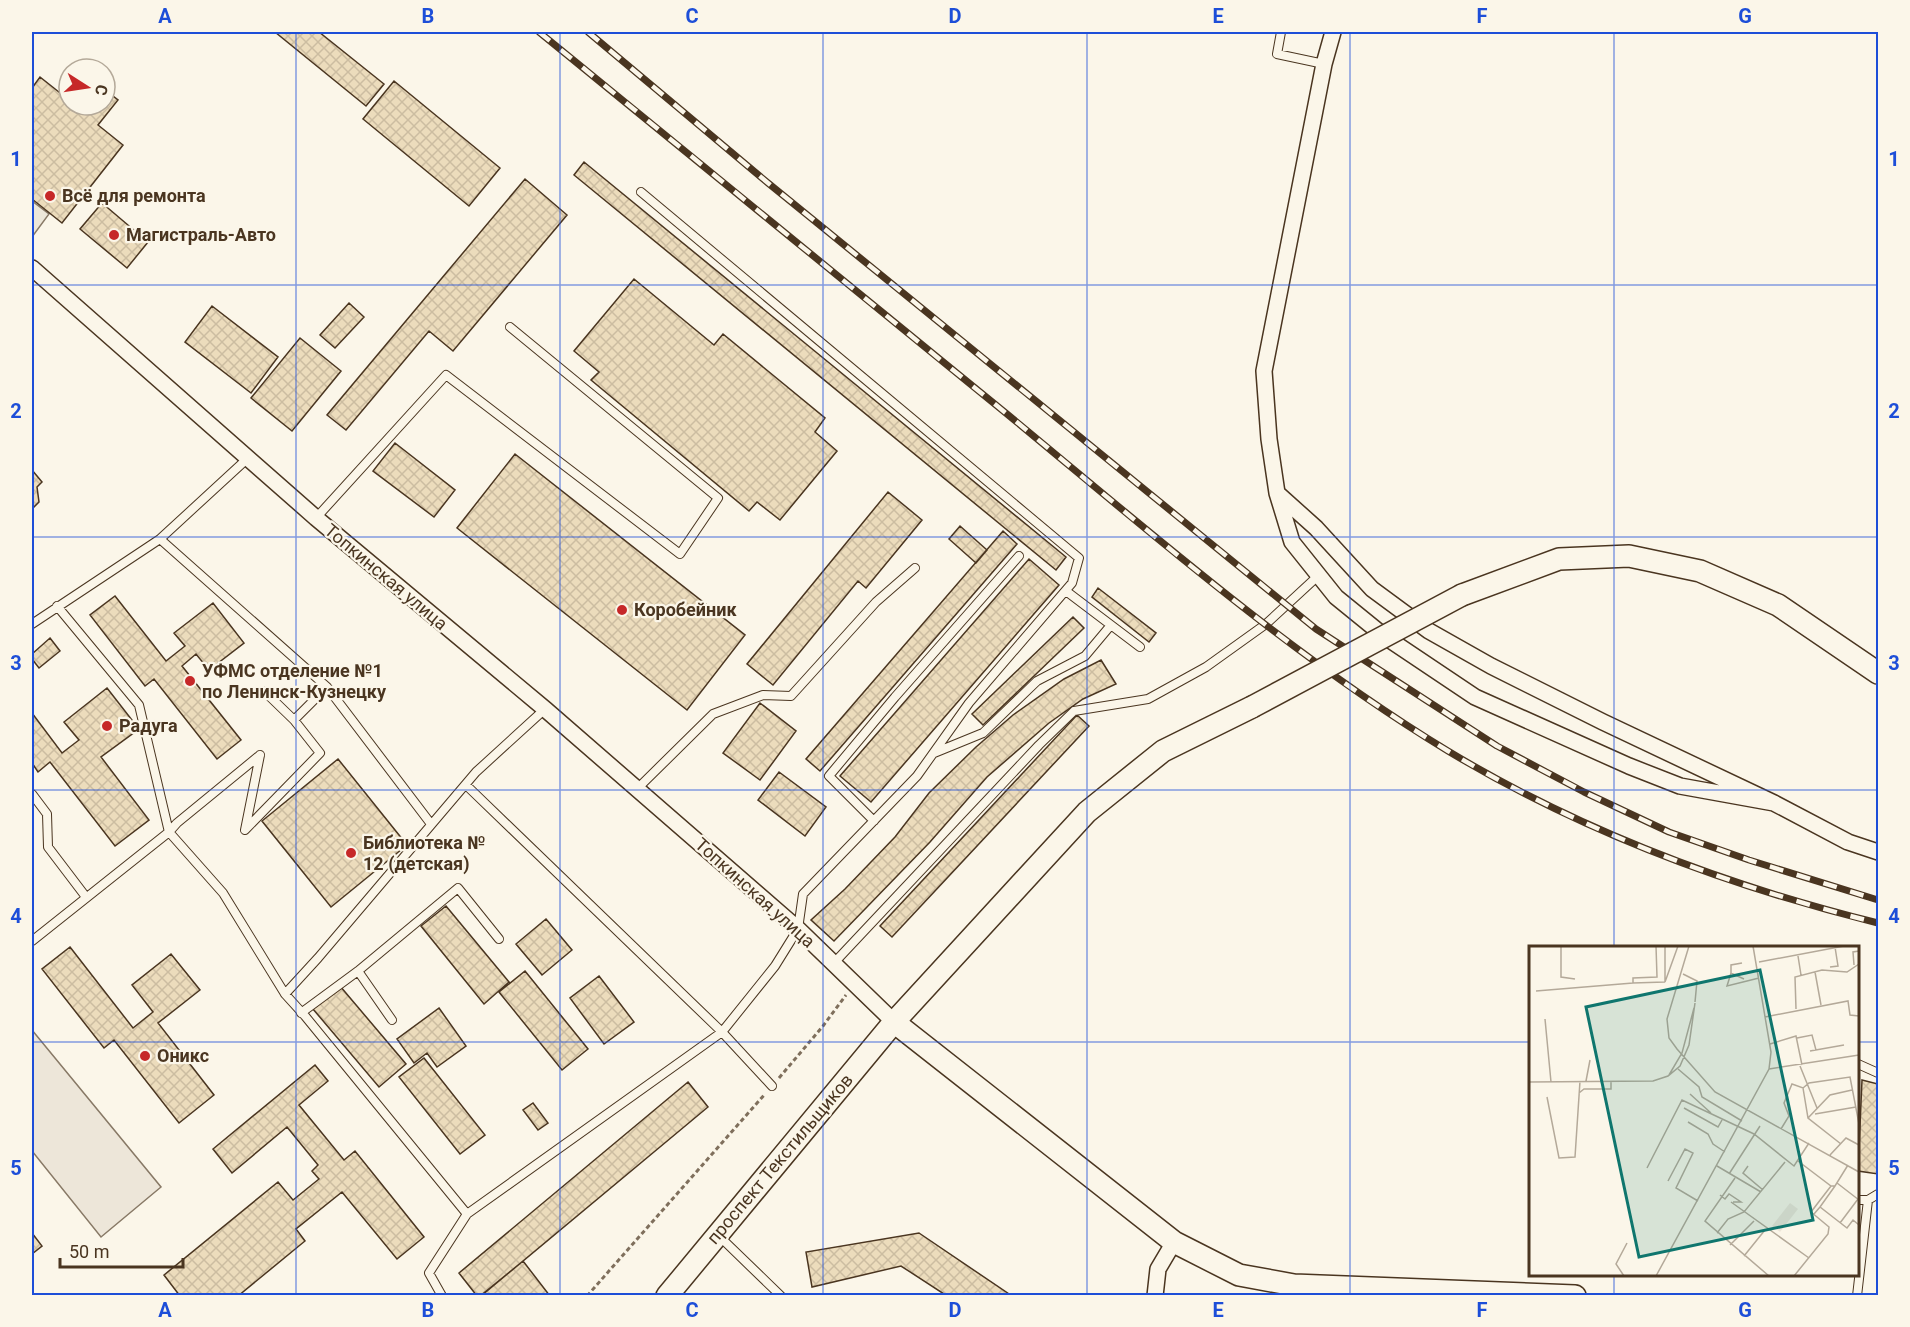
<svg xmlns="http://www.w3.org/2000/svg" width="1910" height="1327" font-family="Roboto,sans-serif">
<defs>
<pattern id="building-cross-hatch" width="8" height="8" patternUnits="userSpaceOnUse" patternTransform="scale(1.5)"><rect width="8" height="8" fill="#ecdcbc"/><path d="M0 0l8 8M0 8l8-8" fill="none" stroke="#ccbda1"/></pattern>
</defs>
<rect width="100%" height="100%" fill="#fbf6e9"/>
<!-- park -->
<path fill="#ede6d9" stroke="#887966" stroke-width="1.5" d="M32,1030L161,1187L101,1237L32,1151Z"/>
<!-- parking -->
<path fill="#ede7d9" stroke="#887966" stroke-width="1.5" d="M32,201L49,214L32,237Z"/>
<!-- building -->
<path fill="url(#building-cross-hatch)" stroke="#4a3520" stroke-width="1.5" d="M275,32H319L384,84L366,106Z
M40,77L69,100V105H105V90L118,100L98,125L123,145L62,223L32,199V88Z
M394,81L500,168L469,206L363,119Z
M584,162L1066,557L1056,570L574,175Z
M525,179L567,215L453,351L429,331L346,430L327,415Z
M102,203L148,242L127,268L80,229Z
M634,279L714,345L723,334L825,418L815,432L837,451L780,520L757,502L749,511L591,380L599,372L574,351Z
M349,303L364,317L335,348L320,335Z
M212,306L278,357L251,393L185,342Z
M300,338L341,371L292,431L251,398Z
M395,443L455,490L434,517L373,471Z
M515,454L745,635L687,710L457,528Z
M32,470L42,482L37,487L39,502L32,509Z
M888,492L922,520L866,588L858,581L773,685L747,664Z
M960,526L987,550L976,563L949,539Z
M1003,531L1017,544L820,771L806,759Z
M1029,559L1059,585L871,802L840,776Z
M1098,588L1156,633L1149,642L1092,597Z
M115,596L166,661L185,646L174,633L213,603L244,643L209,670L196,654L182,666L241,740L217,759L154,679L145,686L90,615Z
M1073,617L1084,628L983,725L972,714Z
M50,638L60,651L39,668L32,659V654Z
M1101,660L1116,684L1083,699L1049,723L987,777L930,842L834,941L811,920L845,889L895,837L929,793L976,747L1013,715L1064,679Z
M107,688L139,729L101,757L149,820L115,846L50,762L38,772L32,763V713L62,753L79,740L64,722Z
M760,703L796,731L760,780L723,753Z
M1077,715L1089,726L892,937L880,926Z
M338,759L407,845L331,907L262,821Z
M779,772L826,807L805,836L758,800Z
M446,906L509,982L484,1004L421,926Z
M546,919L572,950L542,975L516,944Z
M70,947L133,1028L153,1012L132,985L171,954L200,990L158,1023L214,1095L179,1123L114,1040L104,1048L42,969Z
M525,971L588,1049L562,1070L499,992Z
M599,976L634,1022L604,1044L570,998Z
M340,986L406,1064L379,1087L313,1009Z
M439,1008L466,1046L437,1067L427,1053L414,1063L397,1039Z
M424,1058L485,1135L460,1154L399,1077Z
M315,1065L328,1081L299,1105L344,1160L355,1151L424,1237L397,1259L342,1192L296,1229L305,1241L238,1296H180L164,1275L278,1182L293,1200L319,1179L312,1171L318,1165L287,1127L232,1173L213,1149Z
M1862,1080L1878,1084V1174L1858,1171Z
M688,1082L708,1107L481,1296H477L459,1273Z
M533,1103L548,1123L538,1130L523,1110Z
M32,1233L42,1246L32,1254Z
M919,1233L1012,1296H947L901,1266L812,1287L806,1252Z
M523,1261L550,1296H486L484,1293Z"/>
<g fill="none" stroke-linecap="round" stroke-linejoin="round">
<!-- lane casing -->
<g stroke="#4a3520" stroke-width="10">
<path id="lane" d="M1281,32L1277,54L1324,64
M316,518L446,375L680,554L718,498L510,327
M160,539L248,458
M1066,591L1140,647
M57,606L139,705L169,832L223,893L285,994L305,1016L467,1214
M32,624L160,539L327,687L431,824
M264,691L294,720
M934,753L983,733L1037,681L1085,656L1111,625
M260,755L245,830L320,753L294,720L327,687
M466,785L722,1032L772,1086
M637,789L713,714L763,695L791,696L876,602L915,568
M32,794L47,814L48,847L86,897
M874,821L829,776L895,697L1019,556
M32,941L169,832L177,823L260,755
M833,964L1039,745L1074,711L1148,699L1206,667L1266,624L1319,575
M358,971L392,1020
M285,994L318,958L476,772L545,709
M301,1013L358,971L458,888L499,939
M1858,1064L1878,1073
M1858,1200H1868L1878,1194
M718,1235L781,1296
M442,1296L429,1273L467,1214L722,1032L775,966L798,929L803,894L917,776L969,703L1072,583L1079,558L641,192
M1857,1296L1868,1200"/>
</g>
<!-- street casing -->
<g stroke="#4a3520" stroke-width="18">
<path id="street" d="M1333,32L1324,64L1264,371L1269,439L1277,493L1292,542L1336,597L1384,636L1475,697L1629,766L1680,786L1774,803
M32,268L316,518L545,709L798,929L894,1022
M1277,493L1316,528L1372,589L1429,631L1491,666L1603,722L1774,803L1848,842L1878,852
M1155,1296L1158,1269L1174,1242"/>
</g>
<!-- secondary casing -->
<g stroke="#4a3520" stroke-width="24">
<path id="secondary" d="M1462,595L1559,559L1629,556L1700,571L1778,605L1878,673
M894,1022L1174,1242L1239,1275L1294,1285L1575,1296
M667,1296L894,1022L1087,812L1163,751L1252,707"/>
</g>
<!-- path -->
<path stroke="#7f6f5c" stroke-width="3" stroke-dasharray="4.5 3" stroke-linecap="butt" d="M779,1078L823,1026L846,995
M587,1296L765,1094"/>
<!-- lane -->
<use href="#lane" stroke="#fbf6e9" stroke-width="8"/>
<!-- street -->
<use href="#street" stroke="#fbf6e9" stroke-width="15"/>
<!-- secondary -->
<use href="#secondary" stroke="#fbf6e9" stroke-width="21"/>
<!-- rail casing -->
<g stroke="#4a3520" stroke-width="7">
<path id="rail" d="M539,32C695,159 851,287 1007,414C1149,531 1290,655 1448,751C1581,831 1728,886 1878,923
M588,32L768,183L1316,629L1497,746L1584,792L1669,832L1749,860L1878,900"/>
</g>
<!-- rail -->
<use href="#rail" stroke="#fbf6e9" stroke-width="4.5" stroke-dasharray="14" stroke-linecap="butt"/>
<!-- secondary-bridge casing -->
<g stroke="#4a3520" stroke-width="24" stroke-linecap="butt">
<path id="secondary-bridge" d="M1252,707L1462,595"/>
</g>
<!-- secondary-bridge -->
<use href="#secondary-bridge" stroke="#fbf6e9" stroke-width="21"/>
</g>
<!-- grid -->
<path fill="none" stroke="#1d4ed8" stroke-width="1.5" stroke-opacity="0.55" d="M296,32V1296M560,32V1296M823,32V1296M1087,32V1296M1350,32V1296M1614,32V948M32,285H1878M32,537H1878M32,790H1878M32,1042H1530M1858,1042H1878M1614,1274V1296"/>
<!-- markers -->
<g fill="#c62828" stroke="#fbf6e9" stroke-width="2">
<circle cx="50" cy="196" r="6"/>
<circle cx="114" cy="235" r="6"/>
<circle cx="622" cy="610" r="6"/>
<circle cx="190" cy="681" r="6"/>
<circle cx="107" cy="726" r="6"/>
<circle cx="351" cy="853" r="6"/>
<circle cx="145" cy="1056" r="6"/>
</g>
<g text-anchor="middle" stroke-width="4.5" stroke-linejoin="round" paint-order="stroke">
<!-- poi labels -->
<g font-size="18" font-weight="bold" fill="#4a3520" stroke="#fbf6e9" text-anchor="start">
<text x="62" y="202">Всё для ремонта</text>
<text x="126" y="241">Магистраль-Авто</text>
<text x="634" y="616">Коробейник</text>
<text x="202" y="677">УФМС отделение №1<tspan x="202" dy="21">по Ленинск-Кузнецку</tspan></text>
<text x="119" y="732">Радуга</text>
<text x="363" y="849">Библиотека №<tspan x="363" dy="21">12 (детская)</tspan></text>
<text x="157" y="1062">Оникс</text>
</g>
<!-- street labels -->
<g font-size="18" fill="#4a3520" stroke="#fbf6e9">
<text transform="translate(386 577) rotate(40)" y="6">Топкинская улица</text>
<text transform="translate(755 893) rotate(42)" y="6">Топкинская улица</text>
<text transform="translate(780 1159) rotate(-50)" y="6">проспект Текстильщиков</text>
</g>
</g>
<!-- overview -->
<g transform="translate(1529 946)">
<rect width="330" height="330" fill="#fbf6e9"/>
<path d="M261,257L269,263L251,286L243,280Z" fill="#ede6d9"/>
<path fill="none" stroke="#b4a999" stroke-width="1.5" d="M32,0V31L46,33M127,0L128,31L104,32V37L136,36M136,0V36L149,0M160,0L138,73L140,92L148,103L186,146L330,226M269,10L272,29M230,16L315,0M325,19L324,6L330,5M301,21L309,20L306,1M286,26L292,59M202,27V19L213,17M154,28L168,35L166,56M215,33L202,27L198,40L230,32M7,45L104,37M267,63L266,31L293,24L318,26L330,18M236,71L319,55L321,69L330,70M16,73L22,136M268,92L283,89L287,104M241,98L267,90L273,119M281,105L315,99M271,120L288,162M149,123L170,141L173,151L213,175M240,123L330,109M140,129L153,107L165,62M57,135L61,114M0,136L124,135L139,130L151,120L160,99L166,57M274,142L279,172L312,198M50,147L55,143H82V136M161,148L182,167M18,151L30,212L46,211L51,135M155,162L189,181L193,174M286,168L327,161M279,172L301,149L323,144M159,176L179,188L184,198L196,206M252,183L260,170L255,157L263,138L274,142L280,137L321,131L330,178M301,209L317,192L330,199M269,215L302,240H306L319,219M188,220L232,246M219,220L214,227L234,244M118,222L153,154L225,188L265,220L280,197M200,228L231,180M206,232L176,275L240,330M139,235L156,203L164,207L147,242L169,255M308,237L330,254M191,249L196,253L200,248L212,256H204M202,256L280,312M291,261L306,240M285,268L291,261L318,282L324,274L330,279M311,277L329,253M188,287L199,273L215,266L256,216M201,299L225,275M215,310L236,284M95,330L87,318L98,297M127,330L240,123L242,106L224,0M265,330L299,288L300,281L282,266L302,240"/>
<path fill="#0f766e" fill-opacity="0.15" stroke="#0f766e" stroke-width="3" d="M231,24L284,274L110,311L57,61Z"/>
<rect width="330" height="330" fill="none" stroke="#4a3520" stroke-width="3"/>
</g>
<!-- border -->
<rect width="1910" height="1327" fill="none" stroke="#fbf6e9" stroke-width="66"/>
<!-- north arrow -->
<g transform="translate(87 87) rotate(102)"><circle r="28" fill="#fbf6e9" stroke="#b4a999" stroke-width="1.5"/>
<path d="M0-4.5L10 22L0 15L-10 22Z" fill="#c62828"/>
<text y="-9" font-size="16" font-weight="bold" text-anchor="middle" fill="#4a3520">С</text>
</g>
<!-- scale -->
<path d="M60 1258v9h123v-9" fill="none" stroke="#4a3520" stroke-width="3"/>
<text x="69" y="1258" font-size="18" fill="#4a3520" stroke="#fbf6e9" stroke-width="4.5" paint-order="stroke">50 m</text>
<rect x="33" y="33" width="1844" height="1261" fill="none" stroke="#1d4ed8" stroke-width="2"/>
<g font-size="20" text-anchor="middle" font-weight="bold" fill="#1d4ed8">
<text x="165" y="23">A</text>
<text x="428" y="23">B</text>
<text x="692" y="23">C</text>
<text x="955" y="23">D</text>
<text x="1218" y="23">E</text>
<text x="1482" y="23">F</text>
<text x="1745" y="23">G</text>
<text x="16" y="166">1</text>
<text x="1894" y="166">1</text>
<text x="16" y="418">2</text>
<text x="1894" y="418">2</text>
<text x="16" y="670">3</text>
<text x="1894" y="670">3</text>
<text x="16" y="923">4</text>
<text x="1894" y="923">4</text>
<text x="16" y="1175">5</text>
<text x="1894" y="1175">5</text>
<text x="165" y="1317">A</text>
<text x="428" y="1317">B</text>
<text x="692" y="1317">C</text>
<text x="955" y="1317">D</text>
<text x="1218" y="1317">E</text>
<text x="1482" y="1317">F</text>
<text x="1745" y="1317">G</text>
</g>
</svg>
